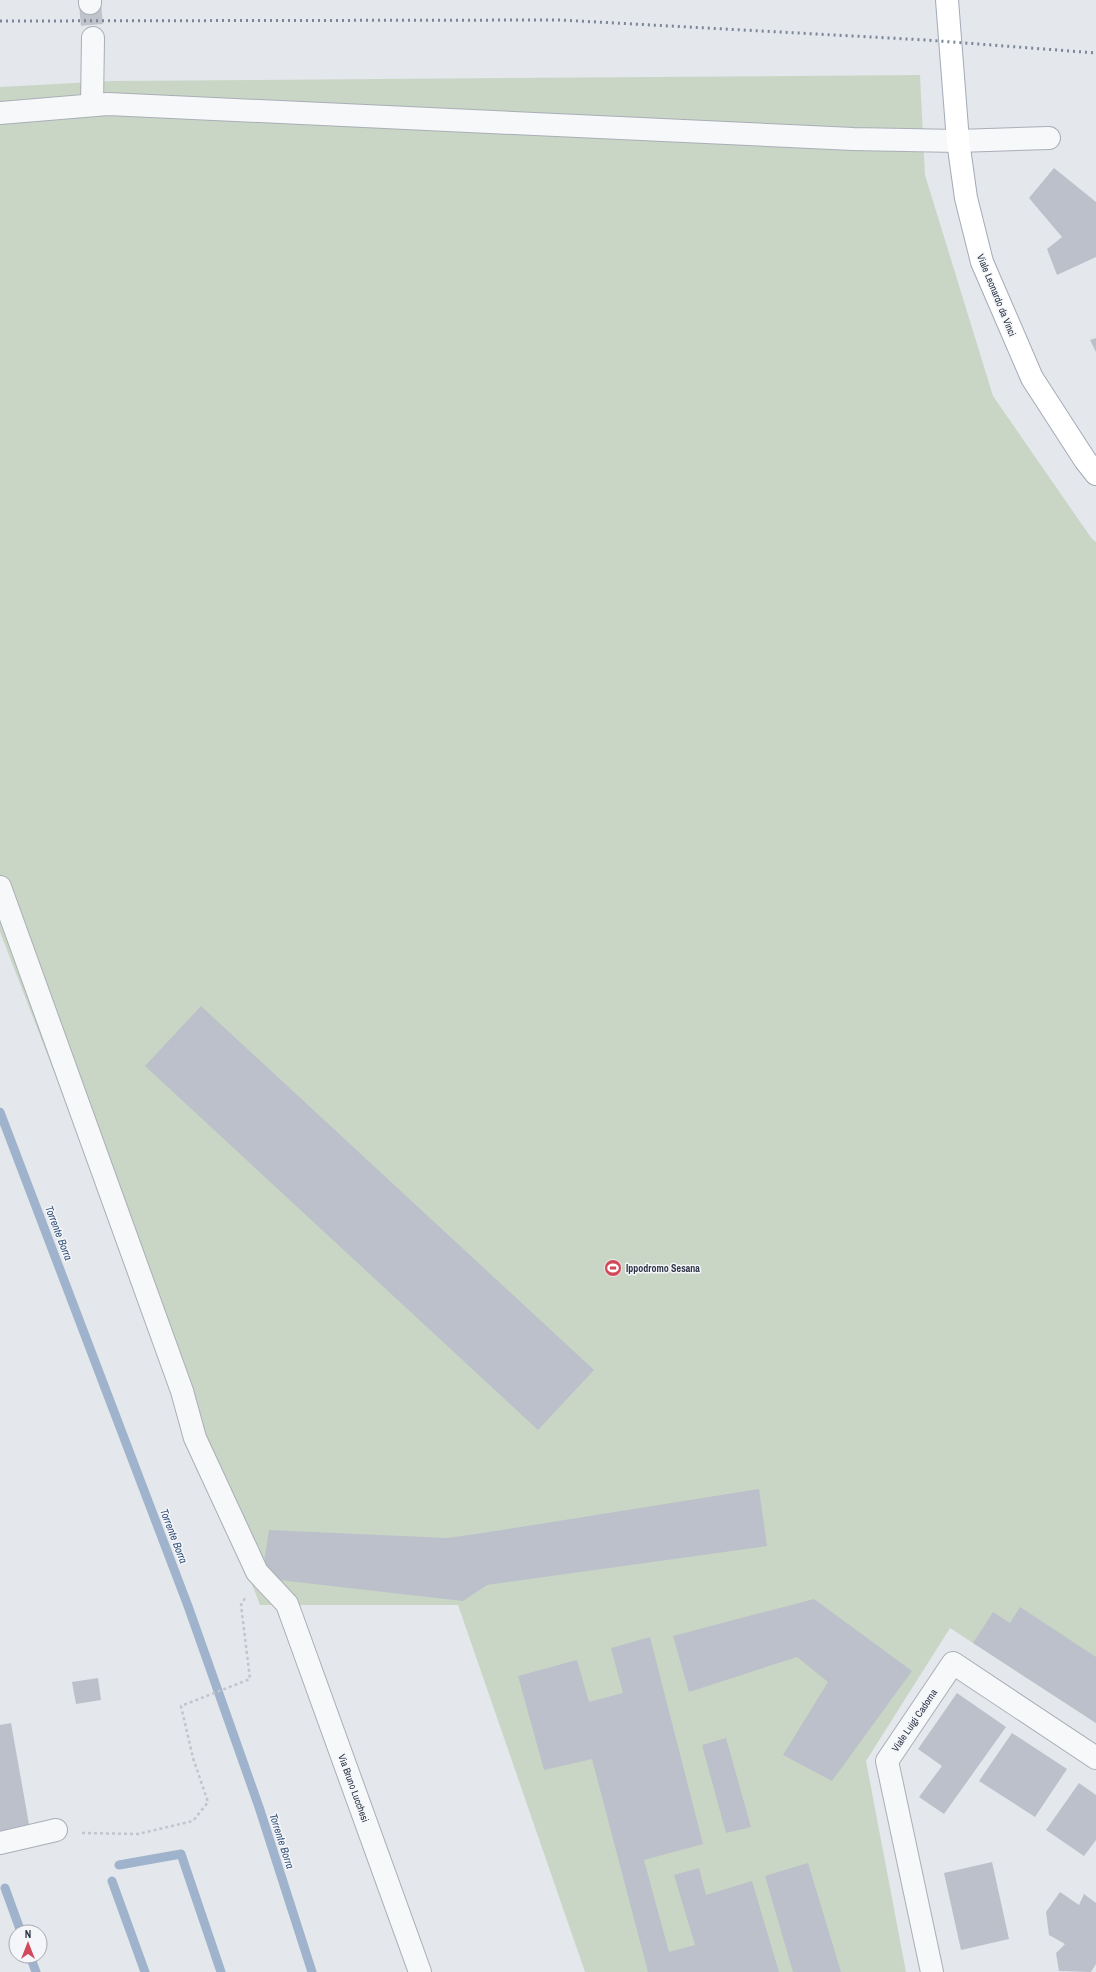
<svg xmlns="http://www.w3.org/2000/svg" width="1096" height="1972" font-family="'Archivo Narrow',sans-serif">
<rect width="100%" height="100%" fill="#e4e7ec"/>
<!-- green -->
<path fill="#c9d6c5" d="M920,75L925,175L993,396L1092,539L1096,542V1723L950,1628L866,1761L906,1972H585L458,1605H260L0,932V87L112,81Z"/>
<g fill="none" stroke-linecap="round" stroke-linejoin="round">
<!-- stream -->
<path stroke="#9fb4cc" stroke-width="9" d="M0,1112L188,1606L259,1807L312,1972
M119,1865L181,1854L221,1972
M112,1881L145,1972
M5,1888L21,1932
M30,1956L36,1972"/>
</g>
<!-- building -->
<path fill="#bbc0ca" d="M1054,168L1096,202V257L1057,275L1047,249L1062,237L1029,198Z
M1096,338V352L1090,340Z
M201,1006L594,1370L538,1430L145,1066Z
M759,1489L767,1546L487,1585L463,1601L279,1580L264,1562L269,1530L447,1538L483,1533Z
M814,1599L912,1671L832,1781L783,1755L828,1682L797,1657L689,1692L673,1636Z
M1020,1607L1096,1657V1723L973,1643L993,1612L1010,1623Z
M650,1637L703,1844L644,1860L669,1952L695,1945L674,1875L699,1868L706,1895L752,1881L779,1972H648L592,1759L544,1770L518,1676L577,1660L589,1702L623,1693L611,1648Z
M98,1678L101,1700L76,1704L72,1682Z
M957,1693L1006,1727L944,1814L919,1797L942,1766L918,1749Z
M11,1723L30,1830L0,1835V1725Z
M1012,1733L1067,1769L1035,1817L979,1781Z
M726,1738L751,1827L726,1833L702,1745Z
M1079,1783L1096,1795V1840L1084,1856L1046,1830Z
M992,1862L1009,1939L961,1950L944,1873Z
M808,1863L841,1972H793L765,1876Z
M1060,1892L1079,1905L1084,1894L1096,1903V1964L1091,1972L1059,1971L1056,1953L1065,1944L1049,1935L1046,1912Z"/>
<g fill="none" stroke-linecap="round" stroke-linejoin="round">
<!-- minor-tunnel -->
<path stroke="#bfc3cb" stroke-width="22" stroke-dasharray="22 11" stroke-linecap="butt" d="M90,3L93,38"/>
<!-- minor casing -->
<g stroke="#a9aeb7" stroke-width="24">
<path id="minor" d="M90,3V0
M92,105L93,38
M0,113L108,104L853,139L958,141L1049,138
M0,887L182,1391L195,1438L257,1572L287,1604L420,1972
M0,1843L56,1830
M932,1972L887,1761L953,1663L1096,1758"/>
</g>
<!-- major casing -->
<g stroke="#a3abb8" stroke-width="24">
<path id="major" d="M947,0L958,141L966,198L982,262L1032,378L1085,460L1096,474"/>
</g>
<!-- path -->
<path stroke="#c2c5cb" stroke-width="2.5" stroke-dasharray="3 3" stroke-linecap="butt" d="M82,1833L138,1834L193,1821L208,1802L193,1758L181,1706L250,1679L241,1605L245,1598"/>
<!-- minor -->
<use href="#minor" stroke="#f7f8fa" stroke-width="22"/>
<!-- major -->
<use href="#major" stroke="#fff" stroke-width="22"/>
<!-- rail -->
<path stroke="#7d8696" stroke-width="3" stroke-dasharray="2 4" stroke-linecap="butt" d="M0,21L560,20L926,40L1096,53"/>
</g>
<!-- icons -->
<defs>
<g id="stadium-disc" transform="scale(0.9)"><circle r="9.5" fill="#d1495b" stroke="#f4f6f9"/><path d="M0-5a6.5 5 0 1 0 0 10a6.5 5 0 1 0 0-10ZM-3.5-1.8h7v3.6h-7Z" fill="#fff"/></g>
</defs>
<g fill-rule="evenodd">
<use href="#stadium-disc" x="613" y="1268"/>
</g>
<g text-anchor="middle" stroke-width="3" stroke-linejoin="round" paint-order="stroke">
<!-- street labels -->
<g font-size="10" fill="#2b3445" stroke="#f4f6f9">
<text transform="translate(997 295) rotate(68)" y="4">Viale Leonardo da Vinci</text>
<text transform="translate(914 1720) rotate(-56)" y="4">Viale Luigi Cadorna</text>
<text transform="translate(354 1788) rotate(70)" y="4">Via Bruno Lucchesi</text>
</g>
<!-- poi labels -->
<g font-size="10" font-weight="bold" fill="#2b3445" stroke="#f4f6f9" text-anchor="start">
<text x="626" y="1272">Ippodromo Sesana</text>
</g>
<!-- water labels -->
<g font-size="11" font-style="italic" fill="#34527a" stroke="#f4f6f9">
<text transform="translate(59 1233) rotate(69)" y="4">Torrente Borra</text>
<text transform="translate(174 1536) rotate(69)" y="4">Torrente Borra</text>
<text transform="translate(282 1841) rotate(72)" y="4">Torrente Borra</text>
</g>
</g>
<!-- north arrow -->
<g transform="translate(28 1944)"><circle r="19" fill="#f4f6f9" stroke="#a4a8b1"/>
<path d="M0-3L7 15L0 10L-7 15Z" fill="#d1495b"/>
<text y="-6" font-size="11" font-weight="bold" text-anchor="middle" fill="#2b3445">N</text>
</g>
</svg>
